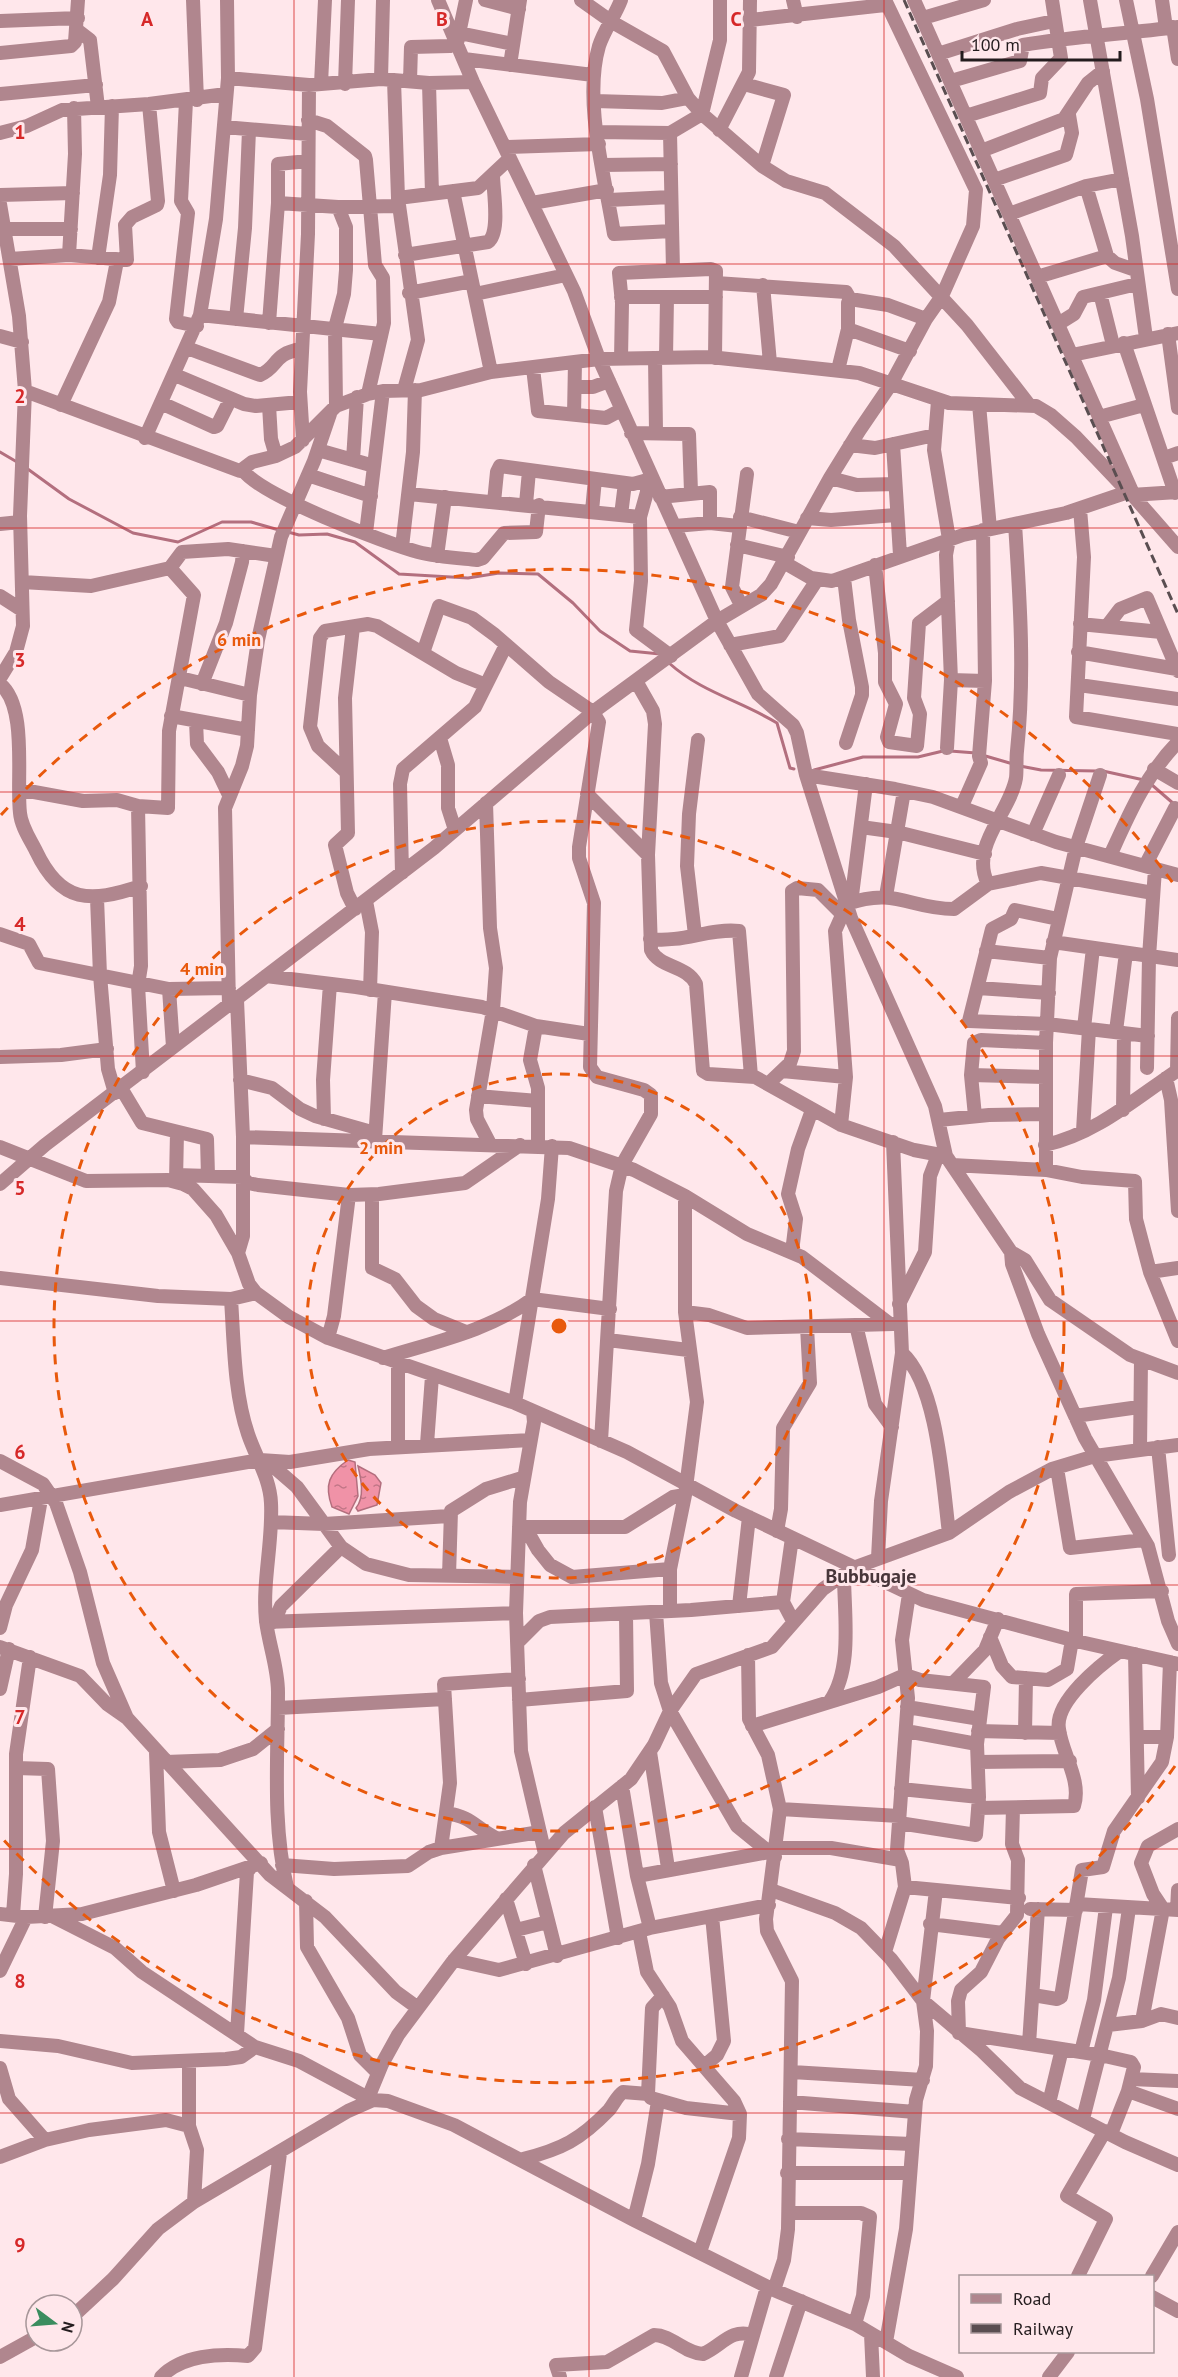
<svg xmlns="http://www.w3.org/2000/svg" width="1178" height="2377" font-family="'PT Sans',sans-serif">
<defs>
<pattern id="water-ripples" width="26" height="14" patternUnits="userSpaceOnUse" patternTransform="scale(1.5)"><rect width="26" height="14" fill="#f092a7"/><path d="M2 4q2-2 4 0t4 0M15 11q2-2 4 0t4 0" fill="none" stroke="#c27687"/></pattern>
</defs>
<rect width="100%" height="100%" fill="#ffe7eb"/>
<!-- water -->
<path fill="url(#water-ripples)" stroke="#b36f7e" stroke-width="1.5" d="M348,1460L355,1462L358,1496L349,1514L332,1507C324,1485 329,1473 348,1460Z
M358,1466L375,1475L381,1483L377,1505L358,1511L356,1508C365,1497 361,1479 358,1466Z"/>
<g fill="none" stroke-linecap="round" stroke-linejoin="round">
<!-- stream -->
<path stroke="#b36f7e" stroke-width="3" d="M0,452L17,462
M25,467L69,499L133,533L178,542L222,522H251L279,530
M288,532L299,535L327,534L355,542L399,574L468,578L499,573L538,574L573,603L600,631L630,651L660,654
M669,663C701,692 741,701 777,723L790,768L794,769
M950,751L976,753
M982,755L1013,764
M1020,766L1041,770L1097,771
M814,770L863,757H918L943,751
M1103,771L1144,780
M1152,785L1174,804"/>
<!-- minor -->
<path stroke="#b0868e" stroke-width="14" d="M193,0L197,100
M438,0L473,82L574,291L599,359L717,621L758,694L793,725L797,733L806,775L851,918L935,1106L946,1156L1011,1252L1012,1264L1038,1334L1085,1438L1148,1546L1168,1621L1178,1644
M485,0L519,9
M581,0L612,22L663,51L688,98L702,114L762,166L786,181L825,193L894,246L967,325L1030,406
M621,0C615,16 604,30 599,46C583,101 605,177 614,234L672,231
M793,0L797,17
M914,0L1135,498L1178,547
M1090,0L1132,236L1146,338
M1126,0L1147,99L1178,289
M1162,0L1166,28
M923,18L984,0
M750,20L885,5
M0,21L78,18
M1173,27L1178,59
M77,30L90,40L98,107
M459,33L513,44
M0,53L71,46L75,42L78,0
M938,54L1017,29L1054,21
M464,59L593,75
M510,65L520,0
M228,78L309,85L381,79L429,83L473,82
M381,79L383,0
M394,80L398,198L418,340L404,390
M410,81L411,47L450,46L457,43L466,0
M951,81L1020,61L1023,45C1075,36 1126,34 1178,27
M429,83L432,194
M321,84L325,0
M345,84L348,0
M744,84L784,95L762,166
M0,94L96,85
M186,101L181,201L188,213L176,319L178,322L197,326
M595,101L662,103L688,98
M966,116L1040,93L1042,78L1061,58L1052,0
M308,120L327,126L365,156L366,160L375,265L383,278L384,323L368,394
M224,127L308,134
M719,130L749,72L750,0
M597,132L670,133L702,114L720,40V0
M0,133L27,126L62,110L149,104L226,94
M670,133L673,270
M505,147L599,144
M981,151L1064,119L1088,83L1103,71
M603,165L671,164
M994,180L1066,155L1072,133L1069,115
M1086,186L1107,256L1115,263L1135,270
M453,191L491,372
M0,195L73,193
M398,198L478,188L510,158
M609,200L671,197
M278,203L338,207L399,206
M532,203L607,190
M0,204L19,316L25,391L20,516L23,626L16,652L0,678
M1009,214L1086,186L1122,179
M5,229H71
M69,255L75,154L74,108
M405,255L488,242C501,232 493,191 493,175
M98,258L110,175L112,106
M10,259L69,255L127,260L125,225L132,217L157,205L158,201L149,104
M1037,277L1107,256
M716,283L846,292L850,299L848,303V329L838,370
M763,285L770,363
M409,293L472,281
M1100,293L1113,345
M475,294L566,275
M621,297H716
M850,299L888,305L926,319
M200,315L381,334
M236,319L245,228L249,130
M269,323L278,203V164L308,161
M1058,324L1074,314L1083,297L1137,284
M848,329L910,351
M1168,334L1178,408
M0,336L22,342
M1124,343L1175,493
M187,348L260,375C279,367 272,354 301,349
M1072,355L1178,333
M655,358L656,432
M666,358L667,297
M621,359L622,303L619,273L711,269L716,271L715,358
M533,368L538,411L606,418L621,410
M175,375L244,404L256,406L300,402
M575,387H593L609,381
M25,391L240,471L252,462L276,456L295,447L336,406L368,394L383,391L421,390L491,372L599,359L710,357L859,373L949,403L1036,406L1051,415L1076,437L1131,495L1178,492
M938,401L934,450L949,539L946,555L951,680L947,748
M161,403L214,427L217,426L230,400
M979,404L990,529
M61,405L109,302L117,261
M269,405L271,439L276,456
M336,406L335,328L344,294L346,270V227L338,207
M574,415L575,362
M1099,417L1144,405
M631,433L689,434L691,492
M145,438L200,315L216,219L228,78L227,0
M303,440L300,392L308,234L309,85
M893,444L900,555
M850,445L875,448L935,435
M318,450L374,466
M1164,458L1178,453
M353,460L357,397
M243,470C259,495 385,543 418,552C437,557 457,558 477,560L483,558L504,533L536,532L539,505
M308,475L371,496
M830,478L857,485L895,484
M647,480V492L640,517L641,581L636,630L671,656
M409,494L640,517
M660,497L710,492V523
M494,502L497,472L500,466L633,484L651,479
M526,504L529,471
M1080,509L1084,557L1076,717L1178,734
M592,511L595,479
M621,515L625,483
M740,517L799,532
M807,518L831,520L896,515
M0,524L20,522
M675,526L710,523L738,526
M366,533L383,391
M737,545L788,557
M402,547L413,452L415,390
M437,556L445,497
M785,563L811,578L832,581L963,535L1066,513L1128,492
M875,565L885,653V682L896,704L887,737L889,742L917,746L920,714L914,698L919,623L948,601
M844,578L849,620L862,687V695L846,743
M22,582L91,586L170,568L182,552L228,549L276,556
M0,596L22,610
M741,605L732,587L747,474
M1080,624L1161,632
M1107,626L1120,609L1147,598L1178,671
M353,627L345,698L348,833L335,845L347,893L355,909
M730,645L780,636L817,580
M1078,652L1177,669
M423,653L439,606L472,618L495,635L549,682L593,712L599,722L579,847V858L594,903L590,1067L597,1077L644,1090L651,1095V1114L622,1165L616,1191L601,1441
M180,678L250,695
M951,680L985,681
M636,681L653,711L655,724L648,855L651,950C659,968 687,965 696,984L703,1071L708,1074L755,1077L841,1125L914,1150L946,1156
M0,684C28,706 16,780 20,813C21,826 30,839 36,851C61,904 90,903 141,886
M202,684L226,623L242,562L243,551
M1079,685L1178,699
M171,716L248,730
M196,721L197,744L218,772L229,795
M440,738L448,765V808L455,830
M1154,769L1178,783
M345,771L318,746L310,727L320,638L325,631L368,624L377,626L456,673L486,685
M806,775L895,789L933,797L1056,842L1178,875
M20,792H34L83,801L117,800L138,806L168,808L169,731L194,595L170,568
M587,794L648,855
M486,803L490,928L496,968L493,1010L476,1110L477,1119L490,1144
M138,806L141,966L138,985L143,1072
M962,806L981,763L979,756L985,681L983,530
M861,827L897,832L985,854
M1033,834L1059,775
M1110,856C1129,814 1145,776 1178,742
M1145,866L1175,808
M402,873L400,784L403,769L475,707L506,645
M988,884C969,846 1010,813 1016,778C1017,770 1016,760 1017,751C1025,675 1020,600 1015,524
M886,896L904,791
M97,898L100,975L108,1069L115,1093
M366,901L372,932L370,990
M851,903L866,784
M1058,919L1015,910L1011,919L992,929L969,1021L1047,1024L1148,1036
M0,934L29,944L39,963L169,989L229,988
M695,935L687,866L689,814L698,740
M650,939C683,943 709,928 739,931L751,1076
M1053,942L1178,960
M986,951L1050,958
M266,976L356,987L482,1007L536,1026L589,1034
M978,988L1049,993
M169,989L173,1047
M237,1000L243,1137V1236L238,1253
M229,1006L225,808L242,766L247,746L250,695L258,640L281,537L314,461L330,414
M536,1026L530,1060L538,1088V1146
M1084,1028L1093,948
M1116,1031L1126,953
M0,1057L61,1055L107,1049
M1147,1068L1149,957L1155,869
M782,1071L846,1077
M1177,1071L1178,1018
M971,1075L1045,1077
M1166,1078L1171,1100L1178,1211
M240,1080L272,1088L300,1109L315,1116L375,1133
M769,1083L790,1063L794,1051L792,891L797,888L818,890L842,914
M121,1088L142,1123L207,1139L208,1176
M478,1096L538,1101
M1123,1110L1124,1033
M975,1116L971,1075L974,1043L981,1040L1046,1043
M324,1119L323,1080L330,984
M939,1120L989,1115L1045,1114
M841,1125L846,1077L835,931L847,904C896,887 910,909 954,909L988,884L1041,873L1153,893
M1083,1131L1089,1029
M243,1137L569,1148L634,1170L685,1196L747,1234L802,1257L890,1324
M375,1140L385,992
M1045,1145C1096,1134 1136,1098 1178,1070
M0,1147L86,1181L168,1180L183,1184L193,1189L216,1215L238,1253L249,1284L256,1293L289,1317L328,1338L515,1403L627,1452L736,1511L923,1600L1076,1641L1178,1664
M952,1165L1046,1170L1082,1177L1135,1181L1136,1219L1150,1272L1178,1341
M1046,1170V1043L1050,958L1076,847L1100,775
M176,1175L242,1177L248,1183L258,1185L349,1195L379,1194L465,1183L520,1145
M176,1181L177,1132
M0,1184L45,1145L434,848L593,712L717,621L761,595L771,584L830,478L859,431L891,384L926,319L942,296L973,226L976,190L885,0
M372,1195V1268L395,1279L416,1306L434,1319L466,1332
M792,1252L796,1219L788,1194L798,1149L812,1110
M1011,1252L1025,1260L1050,1300L1130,1355L1178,1373
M1150,1272L1178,1268
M0,1278L158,1296L231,1299L256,1293
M231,1299C234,1343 234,1393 248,1434C256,1458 270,1478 271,1503C273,1542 262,1582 266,1621C269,1645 278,1668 278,1692C278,1757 272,1824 287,1887
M899,1304L925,1252L930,1176L938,1155
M685,1312L709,1315L747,1328L893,1324
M856,1325L875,1404L892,1427
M328,1338L334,1316L349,1195
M608,1340L688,1350
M902,1353C938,1385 943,1487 949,1533
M383,1358C434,1342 489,1331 532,1299L610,1309
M515,1403L548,1199L552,1146
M533,1411L534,1422L520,1502L516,1613L521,1751L545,1854
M1075,1416L1139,1407
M427,1444L432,1376
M398,1447V1363
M1158,1447L1169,1555
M1140,1450L1141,1359
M0,1461L43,1484L56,1503L80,1572L103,1663L127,1718L270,1875L325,1917L396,1992L418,2008
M267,1461L297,1487L341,1547L366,1564L409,1575L517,1577
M1057,1468L1070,1548L1144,1540
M0,1505L260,1460L290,1462L369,1449L530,1440
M271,1522L324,1524L449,1516
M519,1527H625L673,1497L685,1495
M525,1527L538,1550L550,1565L572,1577L670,1569
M777,1531L781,1509L783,1428L810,1383L807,1327
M792,1538L783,1602L793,1621
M878,1558L881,1501L902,1353L893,1142
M449,1576L451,1511L486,1489L522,1478
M739,1606L749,1517
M670,1611V1569L685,1495L697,1402L685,1312V1196
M656,1612L661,1683L670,1711L737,1826L775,1857
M266,1622L516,1613
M274,1622L281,1606L341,1547
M0,1628L6,1605L32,1550L41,1499
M990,1637L1002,1666L1012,1677L1048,1680L1067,1669L1072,1640
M1076,1641V1594L1162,1591
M518,1642L539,1621L550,1617L691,1610L783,1602
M0,1647L80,1676L107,1704L127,1718
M1135,1654L1138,1798
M748,1655L749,1719L768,1755L780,1809L766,1919L767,1931L792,1981L788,2229L784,2260L774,2290
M953,1683L985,1650L998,1619
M0,1689L9,1649
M519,1700L627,1691L626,1614
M830,1701C853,1668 844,1614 844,1574
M907,1707L980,1719
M278,1708L445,1699
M752,1726L878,1687L905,1675L920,1680L984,1687L977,1744L979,1797L976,1835L899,1823
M906,1731L977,1744
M978,1731L1060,1733
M1025,1733L1026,1678
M1137,1737H1167
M156,1752L159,1832L174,1891
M650,1752L668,1868
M166,1762L220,1760L253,1749L278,1729
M978,1762L1070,1761
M16,1768L48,1769L53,1841L45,1917
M622,1786L637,1876L650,1928
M901,1789L979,1797
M595,1807L618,1938
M978,1808L1074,1806C1082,1780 1062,1754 1059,1729C1054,1702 1100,1665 1120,1651
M1013,1808L1012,1844L1018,1860L1017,1915L998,1939L981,1972L961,1990L958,2001L959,2033L1100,2055L1131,2062L1134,2067L1128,2091L1111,2134
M780,1809L899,1816
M446,1813C473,1817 475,1828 498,1839
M441,1848L450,1783L444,1684L519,1679
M776,1848H831L901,1860
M282,1865L334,1869L408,1866L429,1852L441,1848L540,1832
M534,1865L557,1956
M637,1876L769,1852
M905,1887L1019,1898
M771,1890L835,1913L861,1928L891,1959L923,2001L982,2051L1020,2088L1125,2142L1178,2165
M506,1899L526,1964
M306,1901L307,1947L348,2018L360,2055L378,2073
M1077,1904L1178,1910
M1030,1909L1076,1910
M1177,1910L1178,1890
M0,1914L26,1917L82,1914L196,1885L261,1863
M13,1915L16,1874V1754L30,1657
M54,1917L115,1948L142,1972L255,2047L299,2061L368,2098
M930,1924L1003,1933
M516,1930L548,1922
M639,1932L647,1972L670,2007L682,2041L734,2101L740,2114L739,2138L700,2252
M885,1952L905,1887L902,1863L897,1850L908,1698L902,1640L909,1594
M454,1960L499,1970L650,1928L769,1905
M0,1971L26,1917
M1033,1995L1057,1999L1061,1997L1082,1870L1103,1867L1114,1831L1162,1762L1167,1737L1170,1662
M1142,2021L1163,1909L1153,1894L1141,1863L1148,1846L1178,1829
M1108,2025L1142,2021L1161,2014L1178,2018
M237,2034L247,1872L250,1868
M0,2041L58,2046L132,2063L226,2059L241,2057L255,2047
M1029,2044L1038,1909
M1081,2052L1094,2000L1106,1907
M189,2062V2126L197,2150L194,2202
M704,2066L717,2055L724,2041L712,1916
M0,2068L9,2099L45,2140
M792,2072L923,2080
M1131,2079L1178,2081
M1128,2091L1178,2109
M648,2094L652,2008L663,1996
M790,2102L915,2112
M1049,2103L1062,2049
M362,2104L368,2098L382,2064L398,2035L454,1960L564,1833L631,1779L654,1745L670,1711L696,1674L772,1647L823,1589L853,1568L949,1533L1009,1492L1052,1469L1095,1456L1178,1445
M1083,2119L1119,1978L1129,1908
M788,2139L912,2144
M0,2157L45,2140L89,2130L166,2120L189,2126
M523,2159C562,2149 580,2140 609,2110C614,2104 617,2096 623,2092L648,2094L651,2098L686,2108L740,2114
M787,2173H910
M789,2213H861L870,2217L863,2296L855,2324
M634,2220L648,2164L658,2101
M1078,2276L1106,2219L1067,2196L1105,2131
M1152,2276L1178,2232
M1152,2297L1178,2311
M72,2317L113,2279L158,2229L194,2202L348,2111L373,2100L388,2101L454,2125L634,2220L774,2290L855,2324L909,2356L957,2377
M871,2334L873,2377
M886,2342L906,2229L916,2100L926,2066L927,2031L923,2001L936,1890
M0,2357L36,2337
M161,2377C182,2355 219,2353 248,2356L255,2348L280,2153
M560,2377L556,2365L607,2362L654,2335C672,2335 684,2353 703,2354C722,2346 730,2328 753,2335
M741,2377L767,2287
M776,2377L801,2301
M1049,2377L1068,2352"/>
<!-- rail -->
<path stroke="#5a4e51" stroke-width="3" stroke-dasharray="9 4.5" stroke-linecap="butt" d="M904,0L1178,614"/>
</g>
<!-- grid -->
<path fill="none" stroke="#d62828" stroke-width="1.5" stroke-opacity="0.55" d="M294,0V2377M589,0V2377M884,0V2377M0,264H1178M0,528H1178M0,792H1178M0,1056H1178M0,1321H1178M0,1585H1178M0,1849H1178M0,2113H1178"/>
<!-- distance rings -->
<g fill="none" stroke="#e8590c" stroke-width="3" stroke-dasharray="10 8">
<circle cx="559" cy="1326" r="252"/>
<circle cx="559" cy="1326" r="505"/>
<path d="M1175 1766A757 757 0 0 1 1 1837M1 815A757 757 0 0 1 1175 886"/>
</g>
<g text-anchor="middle" stroke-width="6" stroke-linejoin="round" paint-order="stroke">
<!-- quarter labels -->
<g font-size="20" font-weight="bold" fill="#48363a" stroke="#ffe7eb">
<text x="871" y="1583">Bubbugaje</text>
</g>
</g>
<g font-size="20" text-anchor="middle" font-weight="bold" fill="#d62828" stroke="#ffe7eb" stroke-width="6" stroke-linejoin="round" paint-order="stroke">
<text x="147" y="26">A</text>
<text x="442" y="26">B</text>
<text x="736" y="26">C</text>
<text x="20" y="139">1</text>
<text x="20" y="403">2</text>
<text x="20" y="667">3</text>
<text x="20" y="931">4</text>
<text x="20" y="1195">5</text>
<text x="20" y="1459">6</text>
<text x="20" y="1724">7</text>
<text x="20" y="1988">8</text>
<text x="20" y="2252">9</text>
</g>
<circle cx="559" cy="1326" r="9" fill="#e8590c" stroke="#ffe7eb" stroke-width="3"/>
<g font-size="18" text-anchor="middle" font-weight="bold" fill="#e8590c" stroke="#ffe7eb" stroke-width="6" stroke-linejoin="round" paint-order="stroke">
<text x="239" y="646">6 min</text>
<text x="202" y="975">4 min</text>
<text x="381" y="1154">2 min</text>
</g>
<!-- legend -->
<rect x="959" y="2275" width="195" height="78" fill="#ffe7eb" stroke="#a79699" stroke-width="1.5"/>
<rect x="971" y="2294" width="30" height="9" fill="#b0868e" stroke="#a79699" stroke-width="1.5"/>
<text x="1013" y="2305" font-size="18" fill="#241c1e">Road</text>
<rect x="971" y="2324" width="30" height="9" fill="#5a4e51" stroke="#a79699" stroke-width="1.5"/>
<text x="1013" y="2335" font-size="18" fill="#241c1e">Railway</text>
<!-- north arrow -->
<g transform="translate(54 2323) rotate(106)"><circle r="28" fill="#ffe7eb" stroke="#a79699" stroke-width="1.5"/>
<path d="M0-4.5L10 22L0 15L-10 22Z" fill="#3b8d5f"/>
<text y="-9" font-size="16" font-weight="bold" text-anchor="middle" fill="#241c1e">N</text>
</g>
<!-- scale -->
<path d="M962 51v9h158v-9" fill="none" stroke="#241c1e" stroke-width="3"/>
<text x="971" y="51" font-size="18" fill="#241c1e" stroke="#ffe7eb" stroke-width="4.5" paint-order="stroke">100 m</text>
</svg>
